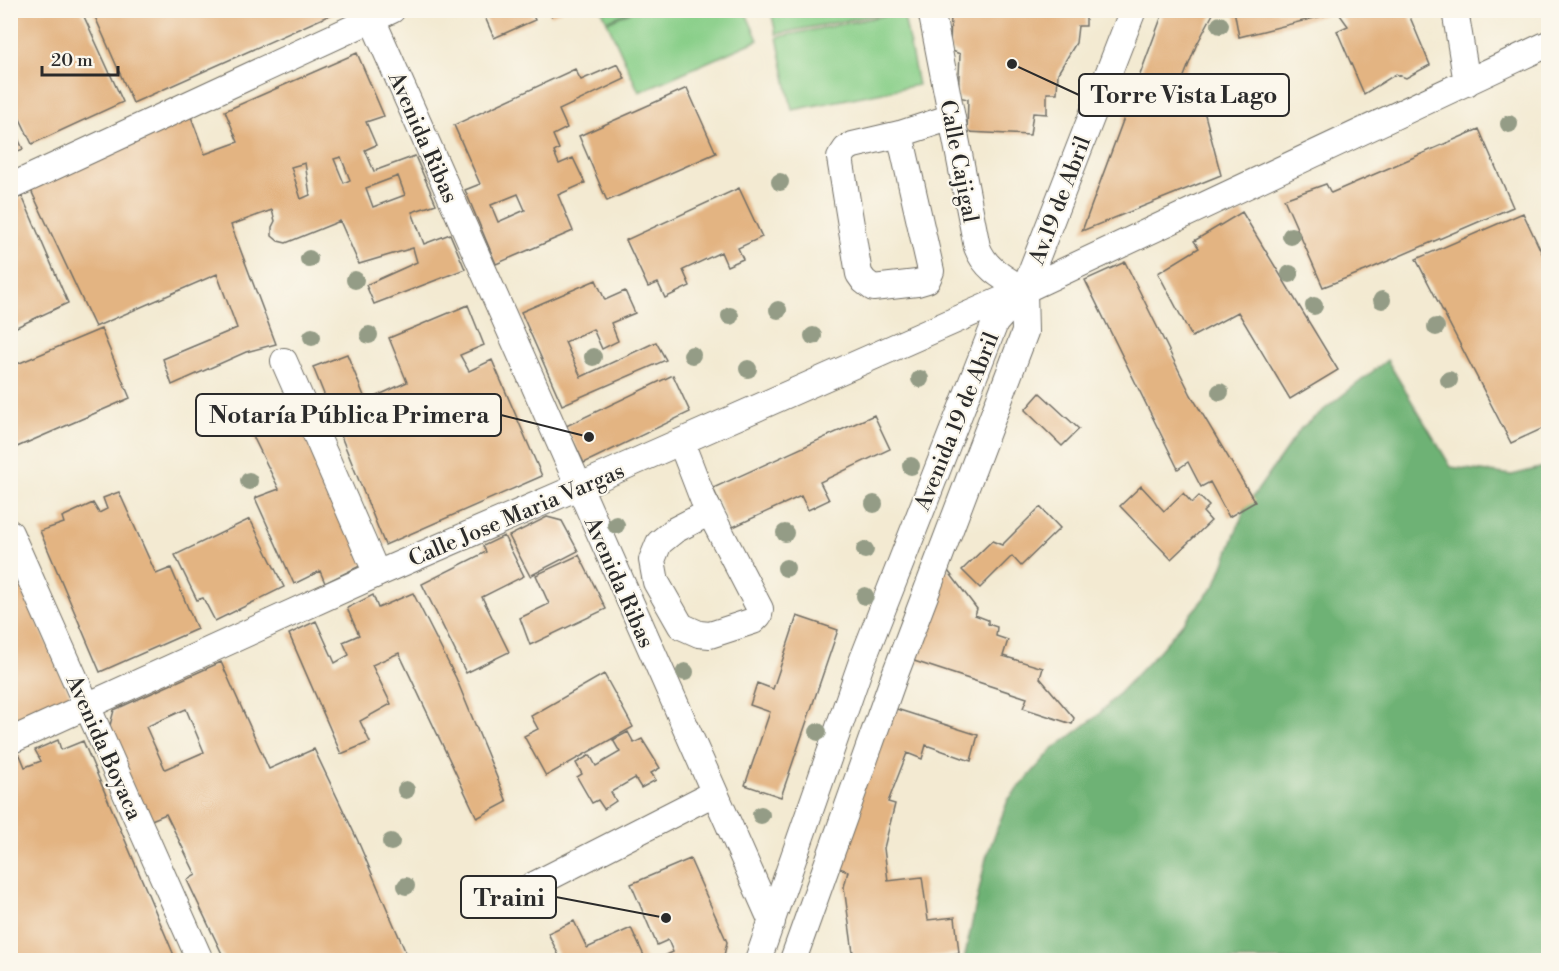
<svg xmlns="http://www.w3.org/2000/svg" width="1559" height="971" font-family="'Libre Bodoni',serif">
<rect width="100%" height="100%" fill="#fbf7ec"/>
<filter id="ink" filterUnits="userSpaceOnUse"><feTurbulence type="fractalNoise" baseFrequency=".0167" numOctaves="2"/><feDisplacementMap in="SourceGraphic" scale="12" xChannelSelector="R" yChannelSelector="G"/><feConvolveMatrix kernelMatrix="1 2 1 2 8 2 1 2 1" color-interpolation-filters="sRGB"/></filter>
<filter id="wash" filterUnits="userSpaceOnUse"><feTurbulence type="fractalNoise" baseFrequency=".008" numOctaves="4" result="noise"/><feDisplacementMap in="SourceGraphic" scale="24" xChannelSelector="R" yChannelSelector="G"/><feGaussianBlur stdDeviation="1.35" result="paint"/><feColorMatrix in="noise" values="0 0 0 0 0 0 0 0 0 0 0 0 0 0 0 0 0 1.4 0 .05"/><feComposite in="paint" operator="in"/></filter>
<g filter="url(#wash)">
<rect width="100%" height="100%" fill="#f3ead2"/>
<!-- green -->
<path fill="#89cf89" stroke="#5a7d5a" stroke-width="1.5" d="M602,11H630L607,21Z
M633,11H745L758,40L639,92L607,22Z
M771,11V10L895,11L776,34Z
M903,12L918,85L792,110L777,37Z"/>
<!-- forest -->
<path fill="#6eb275" stroke="#4c6e50" stroke-width="1.5" d="M1387,360L1451,467L1512,475L1548,466V960H964L986,858L1008,800L1052,750L1097,716L1160,650L1216,584L1245,508L1301,428Z"/>
<g id="blocks">
<!-- building -->
<path fill="#e3b482" fill-rule="evenodd" d="M10,10H81L123,102L32,144L10,98Z
M92,10H341L133,103Z
M482,10H530L535,20L494,38Z
M548,10H563L551,16Z
M951,10H1086V26H1078L1076,43L1058,73L1057,93H1047V114L1033,113L1030,135L967,132L968,99L958,97L960,54L950,50Z
M1164,10H1215L1196,46L1181,84L1199,92L1221,175L1082,231Z
M1234,10H1407L1430,65L1406,78L1396,74L1364,94L1337,31L1348,26L1338,12L1239,37Z
M357,53L384,116L366,122L376,145L365,150L374,171L415,156L436,204L412,212L424,244L450,234L465,269L374,304L366,285L417,262L413,248L359,264L340,221L286,243L278,241L272,236V227L275,221L272,210L231,225L276,344L246,352L172,385L163,359L237,328L217,274L95,327L29,186L190,114L205,154L238,142L225,111ZM341,157L350,180L344,183L334,159ZM305,163L310,195L301,199L291,167ZM398,176L405,195L373,207L366,188Z
M618,64L625,79L559,110L567,128L553,135L559,149L554,152L559,164L573,158L585,183L558,195L573,231L496,264L465,190L480,184L454,125L575,69L581,80ZM518,194L525,210L498,222L491,205Z
M687,88L716,153L607,201L579,136Z
M10,122L23,149L10,155Z
M1479,129L1513,207L1365,271L1323,287L1284,199L1326,184L1331,193Z
M739,188L762,237L738,248L743,259L727,266L721,252L683,270L690,286L665,298L658,283L648,287L626,240Z
M22,196L68,303L10,330V202Z
M1242,212L1338,370L1290,399L1238,312L1192,337L1158,273L1199,248L1194,241Z
M1523,213L1548,266V426L1511,443L1416,259Z
M1125,262L1191,395L1255,502L1229,517L1210,482L1201,487L1188,462L1178,469L1085,280Z
M596,280L605,300L625,291L635,313L611,323L618,341L602,349L593,329L565,342L581,377L656,342L666,360L562,405L521,312Z
M468,305L484,345L460,355L469,371L492,360L542,476L385,545L313,367L347,354L366,401L407,382L389,338Z
M101,329L130,398L10,450V367Z
M673,375L690,412L584,463L566,426Z
M1040,393L1079,429L1062,446L1025,410Z
M276,415L284,434L301,427L366,563L325,583L320,571L294,584L255,498L279,489L249,428Z
M874,415L890,449L820,482L829,500L808,510L801,496L731,528L713,488Z
M1141,486L1164,511L1183,493L1192,503L1199,496L1209,506L1203,512L1211,521L1171,559L1120,506Z
M119,492L156,574L171,568L197,629L100,672L40,531L64,523L62,517L93,503L99,513L107,509L103,498Z
M1040,507L1060,528L1021,566L1012,556L980,588L962,570L992,541L1002,545Z
M547,517L562,521L578,551L530,576L509,536Z
M250,519L284,587L215,621L203,598L197,600L175,555Z
M504,536L524,576L482,597L509,652L466,673L422,584L486,552L483,546Z
M579,555L606,609L530,645L520,618L549,604L536,575Z
M10,560L75,706L10,734Z
M942,563L977,609L975,615L988,620V624L997,627L996,636L1008,640L1003,656L1043,668L1040,678L1074,718L1072,724L1023,708L1027,698L908,659Z
M413,593L456,678L507,802L477,818L399,653L372,665L391,704L360,721L370,742L341,754L289,634L316,621L335,663L349,655L343,642L359,635L347,608L373,595L378,608Z
M797,616L838,630L781,797L745,785L770,712L750,705L757,683L773,689Z
M221,662L269,769L314,749L357,839L409,960H225L187,880L196,875L166,814L149,821L108,733L114,710ZM186,709L204,752L165,769L146,727Z
M604,674L633,727L546,776L524,736L538,729L531,716Z
M887,706L978,735L971,761L926,745L922,759L907,753L888,802L895,804L884,848L888,881L922,877L928,920L955,917L959,953L903,960H854L844,887L848,871L836,867Z
M628,732L634,743L642,739L660,768L651,773L656,780L641,788L635,778L611,792L616,801L604,809L598,800L592,803L577,777L582,774L576,763L590,755L596,766L620,752L613,740Z
M58,740L61,750L83,741L176,960H10V759L20,755L25,767L41,761L35,750Z
M690,859L727,942L723,960H666L664,956L673,952L668,940L657,945L631,884Z
M574,921L587,948L631,928L646,960H588L586,958L580,960H561L548,933Z"/>
</g>
</g>
<g filter="url(#ink)">
<use href="#blocks" fill-opacity="0" stroke="#716e65" stroke-width="1.5"/>
<g fill="none" stroke-linecap="round" stroke-linejoin="round">
<!-- minor casing -->
<g stroke="#716e65" stroke-width="28">
<path id="minor" d="M368,10L772,922
M931,10L977,247C985,269 1004,278 1024,290
M1455,10L1467,83
M900,134L931,271L927,280L917,283L873,288L864,281L859,274L840,158L846,149L853,145L900,134L952,117
M10,187L392,10
M284,361L377,574
M681,442L703,499L760,609L759,615L753,621L710,635L699,634L681,626L656,582L652,560L659,543L675,530L710,512
M10,533L200,960
M10,741L377,574L578,487L1024,290L1548,44
M530,887L714,793
M758,960L861,664L995,323L1024,290L1133,10
M793,960L894,677L1025,332L1024,290"/>
</g>
<!-- minor -->
<use href="#minor" stroke="#fff" stroke-width="26"/>
</g>
<!-- trees -->
<g fill="#949c86">
<circle cx="1220" cy="25" r="9"/>
<circle cx="1509" cy="124" r="9"/>
<circle cx="780" cy="182" r="9"/>
<circle cx="1291" cy="236" r="9"/>
<circle cx="309" cy="259" r="9"/>
<circle cx="1290" cy="274" r="9"/>
<circle cx="355" cy="280" r="9"/>
<circle cx="1382" cy="300" r="9"/>
<circle cx="1314" cy="306" r="9"/>
<circle cx="778" cy="310" r="9"/>
<circle cx="730" cy="316" r="9"/>
<circle cx="1436" cy="327" r="9"/>
<circle cx="369" cy="335" r="9"/>
<circle cx="813" cy="336" r="9"/>
<circle cx="312" cy="337" r="9"/>
<circle cx="692" cy="355" r="9"/>
<circle cx="593" cy="357" r="9"/>
<circle cx="748" cy="369" r="9"/>
<circle cx="920" cy="379" r="9"/>
<circle cx="1449" cy="380" r="9"/>
<circle cx="1220" cy="392" r="9"/>
<circle cx="911" cy="466" r="9"/>
<circle cx="249" cy="481" r="9"/>
<circle cx="874" cy="504" r="9"/>
<circle cx="616" cy="525" r="9"/>
<circle cx="785" cy="533" r="9"/>
<circle cx="865" cy="550" r="9"/>
<circle cx="786" cy="568" r="9"/>
<circle cx="865" cy="596" r="9"/>
<circle cx="685" cy="672" r="9"/>
<circle cx="818" cy="732" r="9"/>
<circle cx="406" cy="790" r="9"/>
<circle cx="761" cy="815" r="9"/>
<circle cx="391" cy="842" r="9"/>
<circle cx="406" cy="886" r="9"/>
</g>
</g>
<g text-anchor="middle" stroke-width="4.5" stroke-linejoin="round" paint-order="stroke">
<!-- street labels -->
<g font-size="22" fill="#2b2b2b" stroke="#fbf7ec">
<text transform="translate(424 137) rotate(66)" y="8">Avenida Ribas</text>
<text transform="translate(960 161) rotate(79)" y="8">Calle Cajigal</text>
<text transform="translate(1059 200) rotate(-69)" y="8">Av.19 de Abril</text>
<text transform="translate(956 421) rotate(-68)" y="8">Avenida 19 de Abril</text>
<text transform="translate(516 514) rotate(-23)" y="8">Calle Jose Maria Vargas</text>
<text transform="translate(620 582) rotate(66)" y="8">Avenida Ribas</text>
<text transform="translate(105 747) rotate(66)" y="8">Avenida Boyaca</text>
</g>
</g>
<!-- callouts -->
<path fill="none" stroke="#2b2b2b" stroke-width="2" d="M1012 64L1079 95M589 437L501 415M666 918L556 897"/>
<g fill="#2b2b2b" stroke="#fbf7ec" stroke-width="2">
<circle cx="1012" cy="64" r="6"/>
<circle cx="589" cy="437" r="6"/>
<circle cx="666" cy="918" r="6"/>
</g>
<g fill="#fbf7ec" stroke="#2b2b2b" stroke-width="2">
<rect x="1079" y="74" width="210" height="42" rx="6"/>
<rect x="196" y="394" width="305" height="42" rx="6"/>
<rect x="461" y="876" width="95" height="42" rx="6"/>
</g>
<g font-size="24" text-anchor="middle" font-weight="bold" fill="#2b2b2b">
<text x="1184" y="103">Torre Vista Lago</text>
<text x="349" y="423">Notaría Pública Primera</text>
<text x="509" y="906">Traini</text>
</g>
<!-- margin -->
<rect width="1559" height="971" fill="none" stroke="#fbf7ec" stroke-width="36"/>
<!-- scale -->
<path d="M42 66v9h76v-9" fill="none" stroke="#2b2b2b" stroke-width="3"/>
<text x="51" y="66" font-size="18" fill="#2b2b2b" stroke="#fbf7ec" stroke-width="4.5" paint-order="stroke">20 m</text>
</svg>
